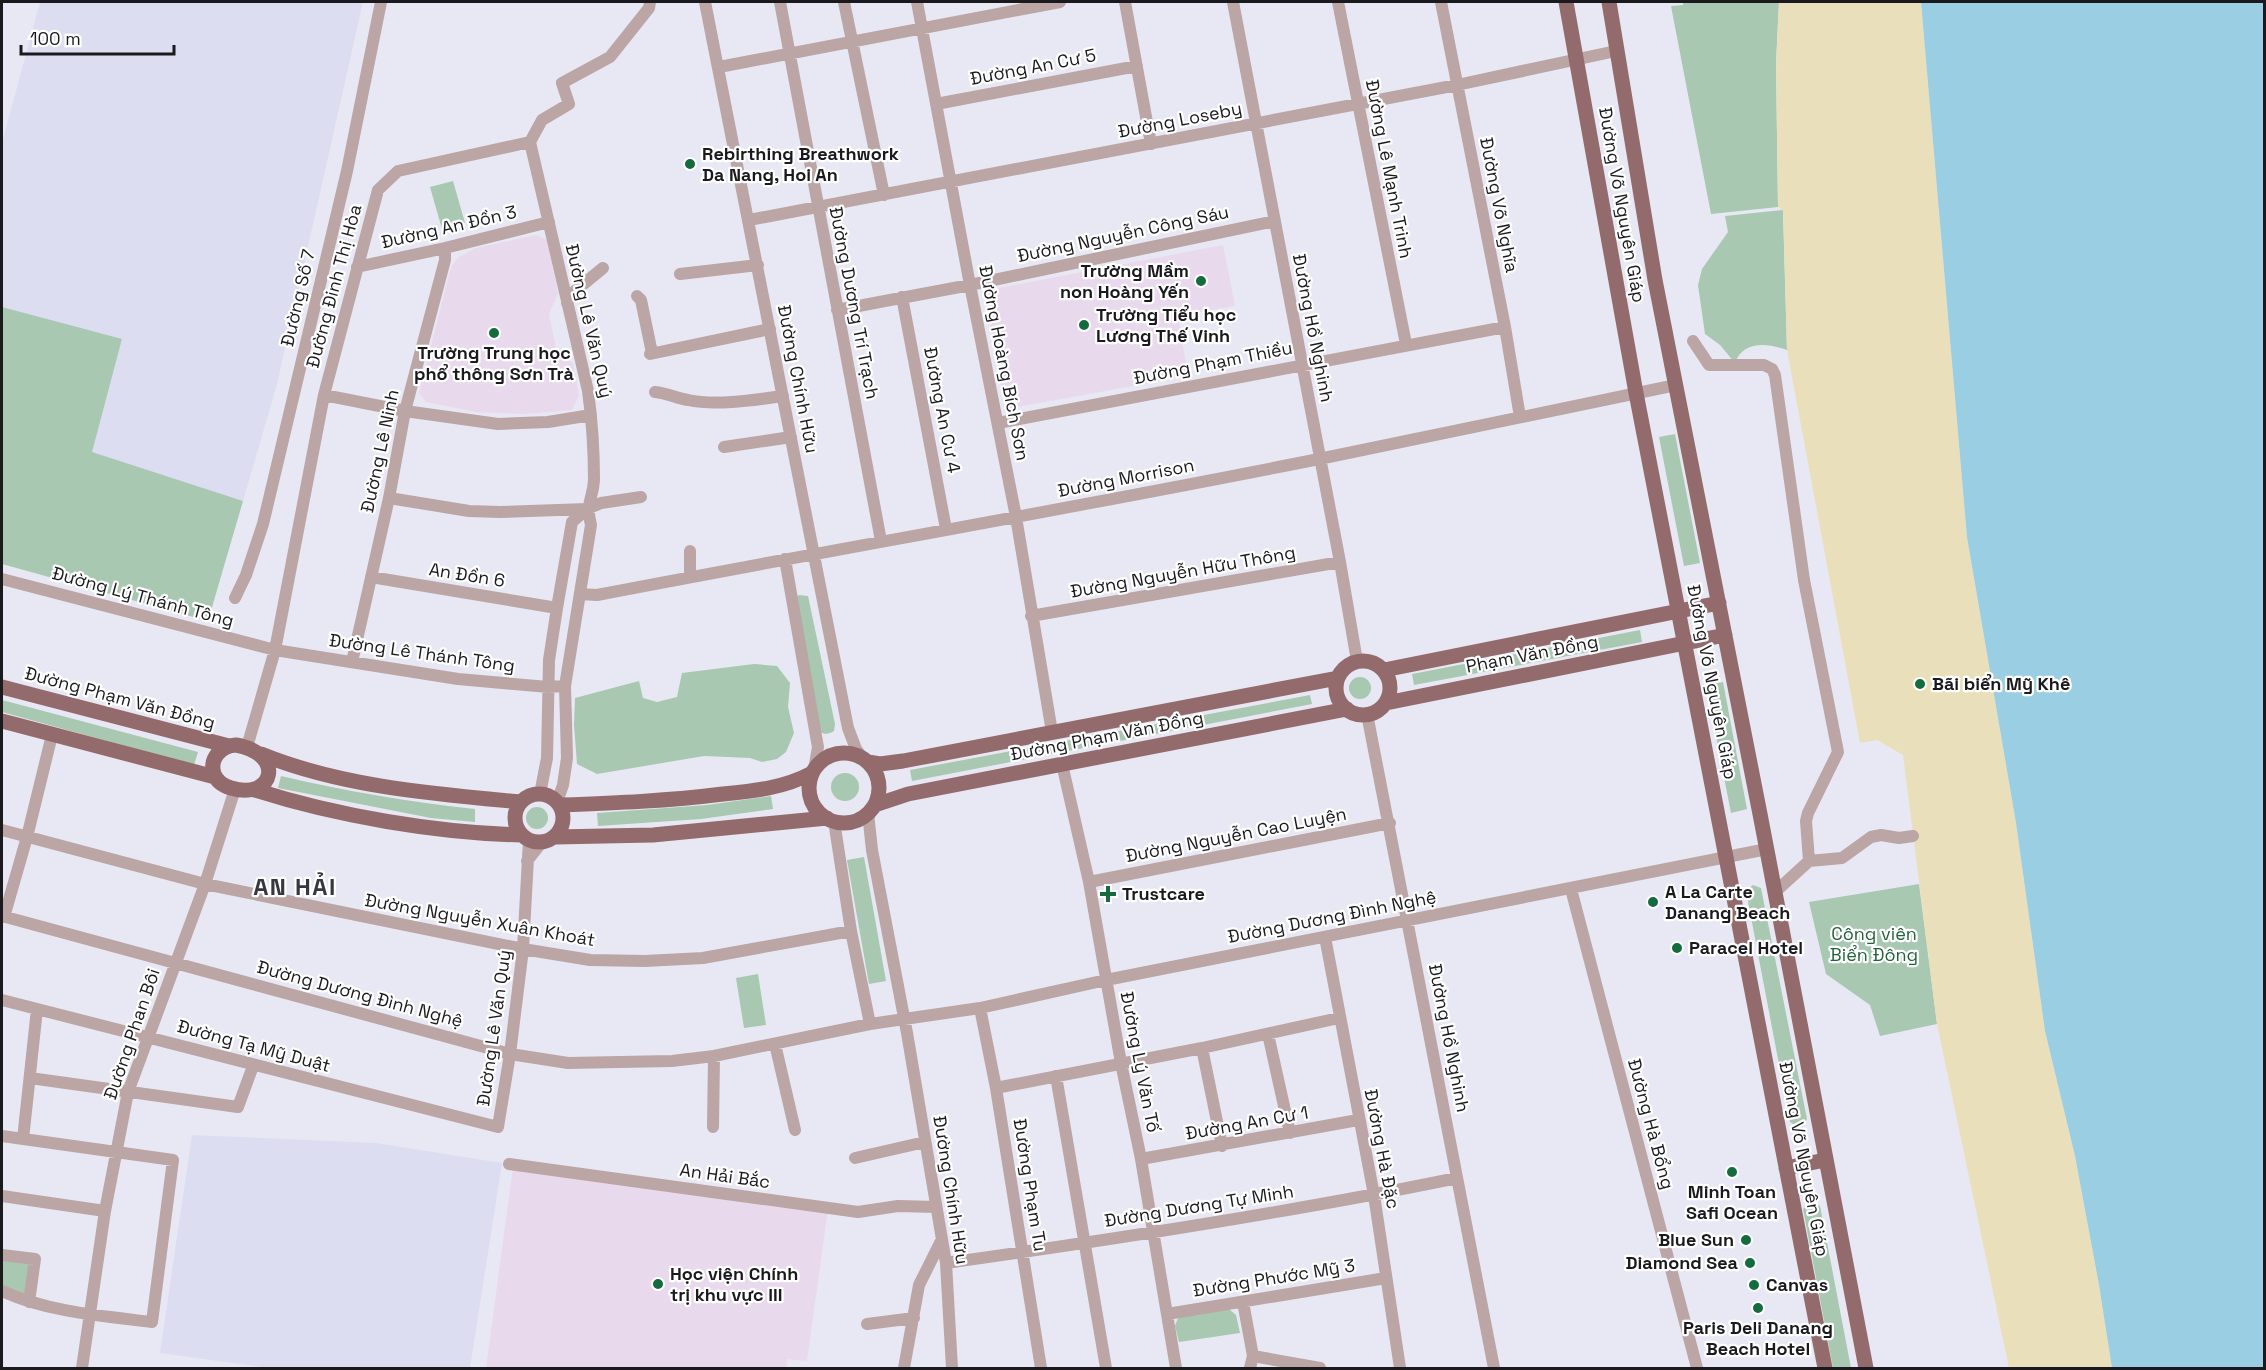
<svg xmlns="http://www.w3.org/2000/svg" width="2266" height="1370" font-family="'Space Grotesk',sans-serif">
<rect width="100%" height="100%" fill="#e7e8f4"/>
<!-- built -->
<path fill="#dcddf0" d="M40,2H363L277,384L243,501L91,452L122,340L2,307V143Z
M192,1135L376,1143L502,1163L470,1368H269L160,1353Z"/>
<!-- education -->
<path fill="#e9d9ec" d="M536,235L547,240L558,293L549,314L557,353L573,363L579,395L572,410L525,414L476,412L426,402L419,393L451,267L459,257L476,248Z
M1223,245L1235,306L1178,316L1188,376L1006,409L983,291Z
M513,1167L828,1209L807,1361L787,1359L786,1368H486Z"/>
<!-- green -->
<path fill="#a8c8b1" d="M1683,2H1779L1776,64L1778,207L1711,214L1671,6L1683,5Z
M453,181L465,223L442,229L430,187Z
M1783,210L1787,350C1768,343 1743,340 1735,363L1720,345L1705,334L1698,285L1702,269L1728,232L1725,216Z
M2,307L122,339L92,452L243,501L208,621L2,564Z
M1675,434L1700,563L1684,566L1659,437Z
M799,595L808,596L835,724L834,731C829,734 825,735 820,732L794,599Z
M1640,630L1642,642L1414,685L1412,674Z
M754,664L777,666L790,683L788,707L794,733L786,752L777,759L762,762L750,758L704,756L597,774L577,764L574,725L575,698L639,681L643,698L657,702L677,697L682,673Z
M1349 688a11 11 0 1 1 22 0a11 11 0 1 1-22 0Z
M1723,682L1747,809L1731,813L1706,685Z
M1310,695L1312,704L912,781L910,770Z
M2,700L198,752L194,765L2,712Z
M831 787a14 14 0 1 1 28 0a14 14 0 1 1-28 0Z
M281,776C345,791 409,802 475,809V822L431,818L278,788Z
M771,796L773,809L701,819L598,826L597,813L707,805Z
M526 818a11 11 0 1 1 22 0a11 11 0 1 1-22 0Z
M864,857L886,981L869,984L847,860Z
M1919,884L1937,1024L1880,1036L1870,1005L1826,974L1809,902Z
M1753,885L1761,888L1807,1119L1801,1129L1790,1122L1746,891Z
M758,974L766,1025L744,1028L736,978Z
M1810,1202L1820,1206L1851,1368H1833L1803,1209Z
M2,1257L33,1261L28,1299L2,1288Z
M1229,1309L1236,1315L1240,1333L1179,1342L1175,1326L1179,1315Z"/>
<!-- sand -->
<path fill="#e9e0bb" d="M1779,2H1921L1967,537L2016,823L2045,1031L2075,1156L2099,1285L2112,1368H2009L1937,1024L1903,755L1877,740L1860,743L1787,350L1783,211L1778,207L1776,64Z"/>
<!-- water -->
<path fill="#9acee2" d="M1921,2H2264V1368H2112L2099,1285L2075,1156L2045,1031L2016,823L1967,537Z"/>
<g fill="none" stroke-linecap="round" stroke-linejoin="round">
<!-- minor -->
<path stroke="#bca5a5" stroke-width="12" d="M705,2L848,728L856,749L864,760
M780,2L881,541
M844,2L884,195
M917,2L970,285L1016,517L1052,732
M1125,2L1151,144
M1233,2L1340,562L1357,661
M1338,2L1406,344
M1441,2L1505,327L1520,417
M719,67L1060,2
M936,104L1137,66
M530,142L588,391C592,420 594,450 594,480C593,500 585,502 591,525L565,686L567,758L563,785L557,802
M749,220L1457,85L1616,51
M357,267L445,248L549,222
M680,274L758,265
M637,296L641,300L652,353
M902,297L946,529
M567,303L575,291L603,268
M837,310L970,285L1275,221
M1693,341L1709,365H1764L1772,369L1775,375L1804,580L1838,752L1808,813L1806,821L1809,861
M650,354L770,329
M655,392C667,393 676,398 688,400C716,406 754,400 783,396
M324,395L405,411L498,424L548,422L591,415
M998,423L1505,327
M724,447L791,437
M389,498L469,511L500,512L587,509L601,503L641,497
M690,551V577
M785,559L816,736L818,747L814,770
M371,577L557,608
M2,579L275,650L458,679L548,687L565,686
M580,594L597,595C837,549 1079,507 1319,459C1438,435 1557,410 1676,385
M235,598L246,575L263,524L347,171L381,2
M1031,616L1340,562
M352,662L389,498L405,411L445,260V248
M1367,714L1494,1368
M247,747L275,650L324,395L378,190L398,171L530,142L542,120L569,104L562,83L610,57L649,8L650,2
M1062,764L1089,882L1121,1063L1141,1159L1176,1368
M540,794L547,758L549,660L557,608L572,522L587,509
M868,813L872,850L907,1033L946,1263L952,1368
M834,821L851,931L870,1024
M2,830L205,884L523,949L590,960L645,961L703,958L851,931
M527,861L542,842
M1089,882L1390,823
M1571,889L1697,1368
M1775,892L1809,861L1842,858L1871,837L1881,835L1899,838L1913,836
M2,916L510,1054L568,1063L672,1061L714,1056L870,1024L980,1008L1106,980L1767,849
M4,917L27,837L52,735
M1325,937L1374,1195L1400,1368
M2,1000L498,1127L510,1054L523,949L529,840
M980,1008L996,1088L1041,1368
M1268,1034L1290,1133
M775,1044L795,1130
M1202,1048L1222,1146
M1056,1076L1106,1368
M30,1078L238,1107L253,1066
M996,1088L1202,1048L1339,1018
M713,1127L714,1056
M2,1136L173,1160L152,1322C102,1316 48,1312 2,1291
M23,1139L37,1009
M855,1158L925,1142
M1141,1159L1358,1120
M509,1164L858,1212L898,1206L936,1207
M2,1196L105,1211
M2,1255L35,1259L29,1302
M946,1263C1117,1239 1287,1213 1457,1178
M1243,1302L1253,1356L1250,1368
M1167,1314L1386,1278
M867,1324L914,1318
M1253,1356L1320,1368
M82,1368L105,1211L128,1092L205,884L235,789
M904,1368L919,1285L942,1239"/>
<!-- major -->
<path stroke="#946b6c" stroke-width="15" d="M1566,2L1636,393L1825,1368
M1609,2L1655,280L1760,814L1866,1368
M1336 688a27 27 0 1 1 54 0a27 27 0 1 1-54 0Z
M1384,670L1719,603
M2,687L229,746
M1386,703L1725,635
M2,721L215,777
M236,745C286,754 274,801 231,788C224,786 217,782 214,774C209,758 221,746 236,745Z
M809 788a35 35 0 1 1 70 0a35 35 0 1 1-70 0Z
M261,754C342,787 435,794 521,802
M868,762L880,764L903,761L1338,678
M255,790C336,816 437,833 522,835
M515 818a24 24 0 1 1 48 0a24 24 0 1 1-48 0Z
M560,805C615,803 668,801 723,794C754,791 784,788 812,773
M875,805L908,794L1347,709
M555,837L653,835L827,818
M1786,1168L1825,1160"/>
</g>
<!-- markers -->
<g fill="#146b3e" stroke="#fff" stroke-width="2">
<circle cx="690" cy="164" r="6"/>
<circle cx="1201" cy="281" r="6"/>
<circle cx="1084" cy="325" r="6"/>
<circle cx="494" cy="333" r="6"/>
<circle cx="1920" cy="684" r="6"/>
<path d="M1105 885h6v6h6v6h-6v6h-6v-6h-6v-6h6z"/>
<circle cx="1653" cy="902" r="6"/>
<circle cx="1677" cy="948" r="6"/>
<circle cx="1732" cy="1172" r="6"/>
<circle cx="1746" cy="1240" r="6"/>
<circle cx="1750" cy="1263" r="6"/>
<circle cx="658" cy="1284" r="6"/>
<circle cx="1754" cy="1285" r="6"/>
<circle cx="1758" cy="1308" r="6"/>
</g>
<g text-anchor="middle" stroke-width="4.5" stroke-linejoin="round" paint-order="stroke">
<!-- street labels -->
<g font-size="18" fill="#1a1a1e" stroke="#fff">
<text transform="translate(1033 67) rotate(-11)" y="6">Đường An Cư 5</text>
<text transform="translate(1180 120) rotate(-11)" y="6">Đường Loseby</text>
<text transform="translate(1389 169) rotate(79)" y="6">Đường Lê Mạnh Trinh</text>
<text transform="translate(1499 205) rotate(79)" y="6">Đường Võ Nghĩa</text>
<text transform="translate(1622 205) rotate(80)" y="6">Đường Võ Nguyên Giáp</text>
<text transform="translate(449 227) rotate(-13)" y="6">Đường An Đồn 3</text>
<text transform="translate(1123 234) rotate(-12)" y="6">Đường Nguyễn Công Sáu</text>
<text transform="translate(334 286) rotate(-75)" y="6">Đường Đinh Thị Hòa</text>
<text transform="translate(298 298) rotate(-77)" y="6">Đường Số 7</text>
<text transform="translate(854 303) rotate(79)" y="6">Đường Dương Trí Trạch</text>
<text transform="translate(589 321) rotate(77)" y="6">Đường Lê Văn Quý</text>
<text transform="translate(1313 328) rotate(79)" y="6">Đường Hồ Nghinh</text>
<text transform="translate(1004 363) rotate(79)" y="6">Đường Hoàng Bích Sơn</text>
<text transform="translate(1213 363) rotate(-11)" y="6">Đường Phạm Thiều</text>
<text transform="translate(798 379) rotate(79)" y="6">Đường Chính Hữu</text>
<text transform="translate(942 410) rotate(79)" y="6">Đường An Cư 4</text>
<text transform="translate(380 451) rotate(-78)" y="6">Đường Lê Ninh</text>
<text transform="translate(1126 478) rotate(-11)" y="6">Đường Morrison</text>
<text transform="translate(1183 572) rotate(-10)" y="6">Đường Nguyễn Hữu Thông</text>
<text transform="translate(467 575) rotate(9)" y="6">An Đồn 6</text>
<text transform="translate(143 597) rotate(15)" y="6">Đường Lý Thánh Tông</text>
<text transform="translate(422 653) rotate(8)" y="6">Đường Lê Thánh Tông</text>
<text transform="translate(1532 654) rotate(-11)" y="6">Phạm Văn Đồng</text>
<text transform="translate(1712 682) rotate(79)" y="6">Đường Võ Nguyên Giáp</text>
<text transform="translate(120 698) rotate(15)" y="6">Đường Phạm Văn Đồng</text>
<text transform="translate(1107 736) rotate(-11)" y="6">Đường Phạm Văn Đồng</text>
<text transform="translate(1236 835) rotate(-11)" y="6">Đường Nguyễn Cao Luyện</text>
<text transform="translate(1332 917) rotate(-11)" y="6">Đường Dương Đình Nghệ</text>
<text transform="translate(480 920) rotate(10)" y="6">Đường Nguyễn Xuân Khoát</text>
<text transform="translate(360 994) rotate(15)" y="6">Đường Dương Đình Nghệ</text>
<text transform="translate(494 1028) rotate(-82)" y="6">Đường Lê Văn Quý</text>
<text transform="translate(132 1034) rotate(-71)" y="6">Đường Phan Bôi</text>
<text transform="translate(1449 1038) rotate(79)" y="6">Đường Hồ Nghinh</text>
<text transform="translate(254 1046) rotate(15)" y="6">Đường Tạ Mỹ Duật</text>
<text transform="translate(1140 1062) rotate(79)" y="6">Đường Lý Văn Tố</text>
<text transform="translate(1247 1123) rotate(-10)" y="6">Đường An Cư 1</text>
<text transform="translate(1651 1124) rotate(75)" y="6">Đường Hà Bổng</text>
<text transform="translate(1382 1149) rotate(79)" y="6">Đường Hà Đặc</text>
<text transform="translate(1804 1159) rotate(79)" y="6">Đường Võ Nguyên Giáp</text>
<text transform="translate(725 1176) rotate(8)" y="6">An Hải Bắc</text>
<text transform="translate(1030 1185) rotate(81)" y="6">Đường Phạm Tu</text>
<text transform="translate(951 1190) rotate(81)" y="6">Đường Chính Hữu</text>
<text transform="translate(1199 1206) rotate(-9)" y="6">Đường Dương Tự Minh</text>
<text transform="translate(1274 1278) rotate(-9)" y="6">Đường Phước Mỹ 3</text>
</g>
<!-- poi labels -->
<g font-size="18" font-weight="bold" fill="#1a1a1e" stroke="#fff" text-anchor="start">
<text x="702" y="160">Rebirthing Breathwork<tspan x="702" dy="21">Da Nang, Hoi An</tspan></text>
<text x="1189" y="277" text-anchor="end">Trường Mầm<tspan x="1189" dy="21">non Hoàng Yến</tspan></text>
<text x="1096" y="321">Trường Tiểu học<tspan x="1096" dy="21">Lương Thế Vinh</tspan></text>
<text x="494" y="359" text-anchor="middle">Trường Trung học<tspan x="494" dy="21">phổ thông Sơn Trà</tspan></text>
<text x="1932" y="690">Bãi biển Mỹ Khê</text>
<text x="1665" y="898">A La Carte<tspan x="1665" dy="21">Danang Beach</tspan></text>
<text x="1122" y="900">Trustcare</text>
<text x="1689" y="954">Paracel Hotel</text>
<text x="1732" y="1198" text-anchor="middle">Minh Toan<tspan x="1732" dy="21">Safi Ocean</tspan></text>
<text x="1734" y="1246" text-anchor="end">Blue Sun</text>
<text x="1738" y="1269" text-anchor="end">Diamond Sea</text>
<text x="670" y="1280">Học viện Chính<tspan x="670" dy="21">trị khu vực III</tspan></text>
<text x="1766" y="1291">Canvas</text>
<text x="1758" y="1334" text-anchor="middle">Paris Deli Danang<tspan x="1758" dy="21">Beach Hotel</tspan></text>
</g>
<!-- park labels -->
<g font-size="18" fill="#22613b" stroke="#fff">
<text x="1874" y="940">Công viên<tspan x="1874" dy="21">Biển Đông</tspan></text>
</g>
<!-- district labels -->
<g font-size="24" font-weight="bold" letter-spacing="1.5" fill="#373740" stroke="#fff">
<text x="295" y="895">AN HẢI</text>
</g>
</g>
<!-- border -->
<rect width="2266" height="1370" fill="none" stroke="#1a1a1e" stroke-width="6"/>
<!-- scale -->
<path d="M21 45v9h153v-9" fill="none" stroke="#1a1a1e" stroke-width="3"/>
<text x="30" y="45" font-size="18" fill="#1a1a1e" stroke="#ffffff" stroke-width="4.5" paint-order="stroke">100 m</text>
</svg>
